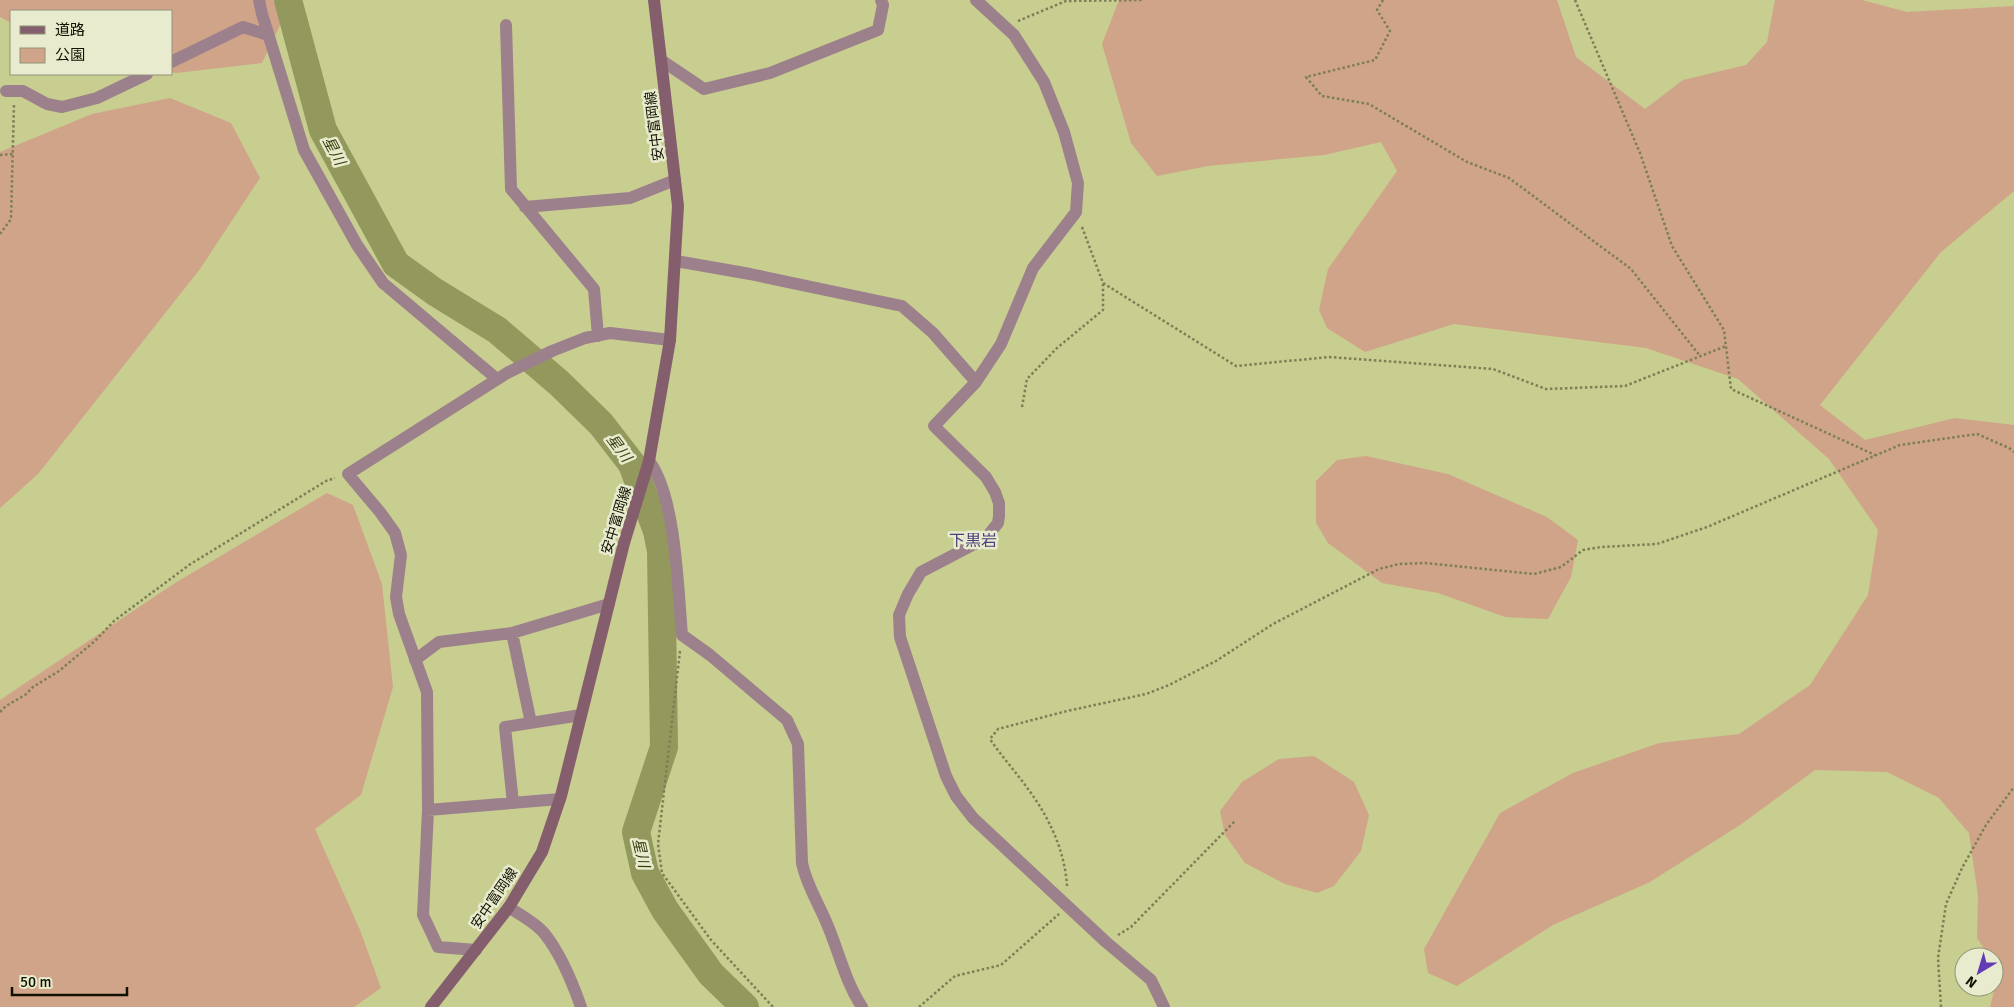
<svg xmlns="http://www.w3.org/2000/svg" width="2014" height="1007" font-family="Signika,'Noto Sans JP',sans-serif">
<rect width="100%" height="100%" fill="#c8cd90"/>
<!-- green -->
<path fill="#d0a489" d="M0,0H273L284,17L262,63L176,73L171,72V11H11V23L0,17Z
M1119,0H1557L1576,57L1645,109L1683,80L1746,65L1767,42L1775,0H1862L1907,12L2014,6V191L1941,252L1820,405L1865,440L1955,418L2014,425V1007H1990L1999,971L1994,964V957H1990L1977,938L1978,896L1969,833L1939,798L1887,772L1815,770L1740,825L1650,882L1553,925L1457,986L1428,973L1424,949L1500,813L1573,773L1659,743L1739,734L1810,685L1868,595L1878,530L1829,459L1738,379L1646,348L1454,324L1365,352L1327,328L1319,310L1328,269L1397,171L1381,142L1324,155L1208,166L1157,176L1131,143L1102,44Z
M170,98L231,123L260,178L200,269L38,474L0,508V152L92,114Z
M1366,456L1448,474L1547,517L1578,540L1571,577L1548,619L1505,617L1438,593L1382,583L1328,543L1316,523V481L1337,460Z
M327,493L353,505L382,584L393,687L361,795L315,829L360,930L381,988L354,1007H0V700L175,583Z
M1314,756L1354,782L1369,815L1361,851L1334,886L1317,893L1285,884L1245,863L1225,835L1220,811L1242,782L1279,759Z"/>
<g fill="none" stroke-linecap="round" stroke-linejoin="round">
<!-- river -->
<path stroke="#93985d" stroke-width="28" d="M288,0L323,130L396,264L435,292L497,330L559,383L601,424L632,464L657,531L661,551L664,747L636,832L645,873L665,910L711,974L745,1007"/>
<!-- path -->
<path stroke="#7c7f54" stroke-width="2.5" stroke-dasharray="2.5 2.5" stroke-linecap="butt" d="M1383,0L1377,10L1390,31L1375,60L1306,77L1322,96L1369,104L1467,162L1509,178L1631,269L1700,356
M1575,0L1640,153L1672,246L1724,330L1731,389L1875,455
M1018,21L1066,1L1143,0
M0,155L13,154
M1082,227L1103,283L1236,366L1329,357L1493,369L1546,389L1625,386L1726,346
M0,234L11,219L14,104
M1022,407L1027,379L1057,348L1103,310V283
M680,651L658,844L662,873L711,940L773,1007
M0,712L6,706L25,695L33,687L59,671L95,641L114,621L189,565L326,481L335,478
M1067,886C1065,851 1049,817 1028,789C1016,772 1002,757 990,739L998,729L1067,711L1146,694L1169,685L1216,661L1273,624L1379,569L1399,564L1425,563L1534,574L1561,567L1583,550L1601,547L1657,544L1707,527L1900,445L1977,434L2009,448L2014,452
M1118,935L1131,927L1235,821
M919,1007L955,976L1001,965L1059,914
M1941,1007L1938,958L1946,904L1962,868L1986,825L2014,787"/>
<!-- minor -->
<path stroke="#9c808b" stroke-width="12" d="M259,0L262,14L304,150L357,245L383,283L497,379
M976,0L1014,35L1044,82L1064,132L1078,183L1076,212L1033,268L1001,344L976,382L934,426L986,477L995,492L999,503V516L998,523L986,538L921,572L908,594L899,615L900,637L946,776L956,796L973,818L1106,942L1151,980L1164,1007
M506,25L511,189L594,289L598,336
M661,60L704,89L770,73L878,30L883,5L881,0
M171,62L243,27L268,35
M6,91H23L47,104L62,107L97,98L147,74
M525,207L630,198L675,180
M676,261L750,274L902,306L933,333L976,382
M649,461C676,496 678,590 682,635L710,655L787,720L798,744L802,863C806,883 816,899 824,917C838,947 844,980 862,1007
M512,633L531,723
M415,660L439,642L512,633L609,604
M513,803L505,727L581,715
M428,810L560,799
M509,907C520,915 536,923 544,933C561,954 572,981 581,1007
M476,950L438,947L423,915L428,810L427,692L399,614L396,597L401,555L395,533L380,512L348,474L507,373L552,351L585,338L610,333L670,340"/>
<!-- secondary -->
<path stroke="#855e6e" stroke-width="12" d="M431,1007L509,907L542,852L561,796L624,543L649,461L670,340L678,206L654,0"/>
</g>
<g text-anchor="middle" stroke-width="5" stroke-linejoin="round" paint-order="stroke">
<!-- street labels -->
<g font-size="14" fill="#101100" stroke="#e8ebcd">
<text transform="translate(654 126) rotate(-97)" y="5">安中富岡線</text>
<text transform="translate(616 520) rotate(-73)" y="5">安中富岡線</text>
<text transform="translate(494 898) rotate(-56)" y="5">安中富岡線</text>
</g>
<!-- water labels -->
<g font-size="15" font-style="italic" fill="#3a3d0e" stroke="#e8ebcd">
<text transform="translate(334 151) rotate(62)" y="5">星川</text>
<text transform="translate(619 448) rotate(53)" y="5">星川</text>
<text transform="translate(641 853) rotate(77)" y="5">星川</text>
</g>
<!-- quarter labels -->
<g font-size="16" fill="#4d3e7b" stroke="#e8ebcd">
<text x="973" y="546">下黒岩</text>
</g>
</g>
<!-- legend -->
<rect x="10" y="10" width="162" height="65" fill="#e8ebcd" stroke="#92947b"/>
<rect x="20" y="26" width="25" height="8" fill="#855e6e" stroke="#92947b"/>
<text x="55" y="35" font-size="15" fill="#101100">道路</text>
<rect x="20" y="48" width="25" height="15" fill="#d0a489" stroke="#92947b"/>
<text x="55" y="60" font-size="15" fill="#101100">公園</text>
<!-- north arrow -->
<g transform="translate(1979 972) rotate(218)"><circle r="24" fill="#e8ebcd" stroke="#92947b"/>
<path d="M0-4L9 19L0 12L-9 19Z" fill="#623cb4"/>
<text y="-8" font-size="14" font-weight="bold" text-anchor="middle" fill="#101100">N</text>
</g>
<!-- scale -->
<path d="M12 987v8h115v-8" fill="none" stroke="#101100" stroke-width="2.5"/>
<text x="20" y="987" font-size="15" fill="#101100" stroke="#e8ebcd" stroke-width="4" paint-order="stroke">50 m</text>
</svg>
